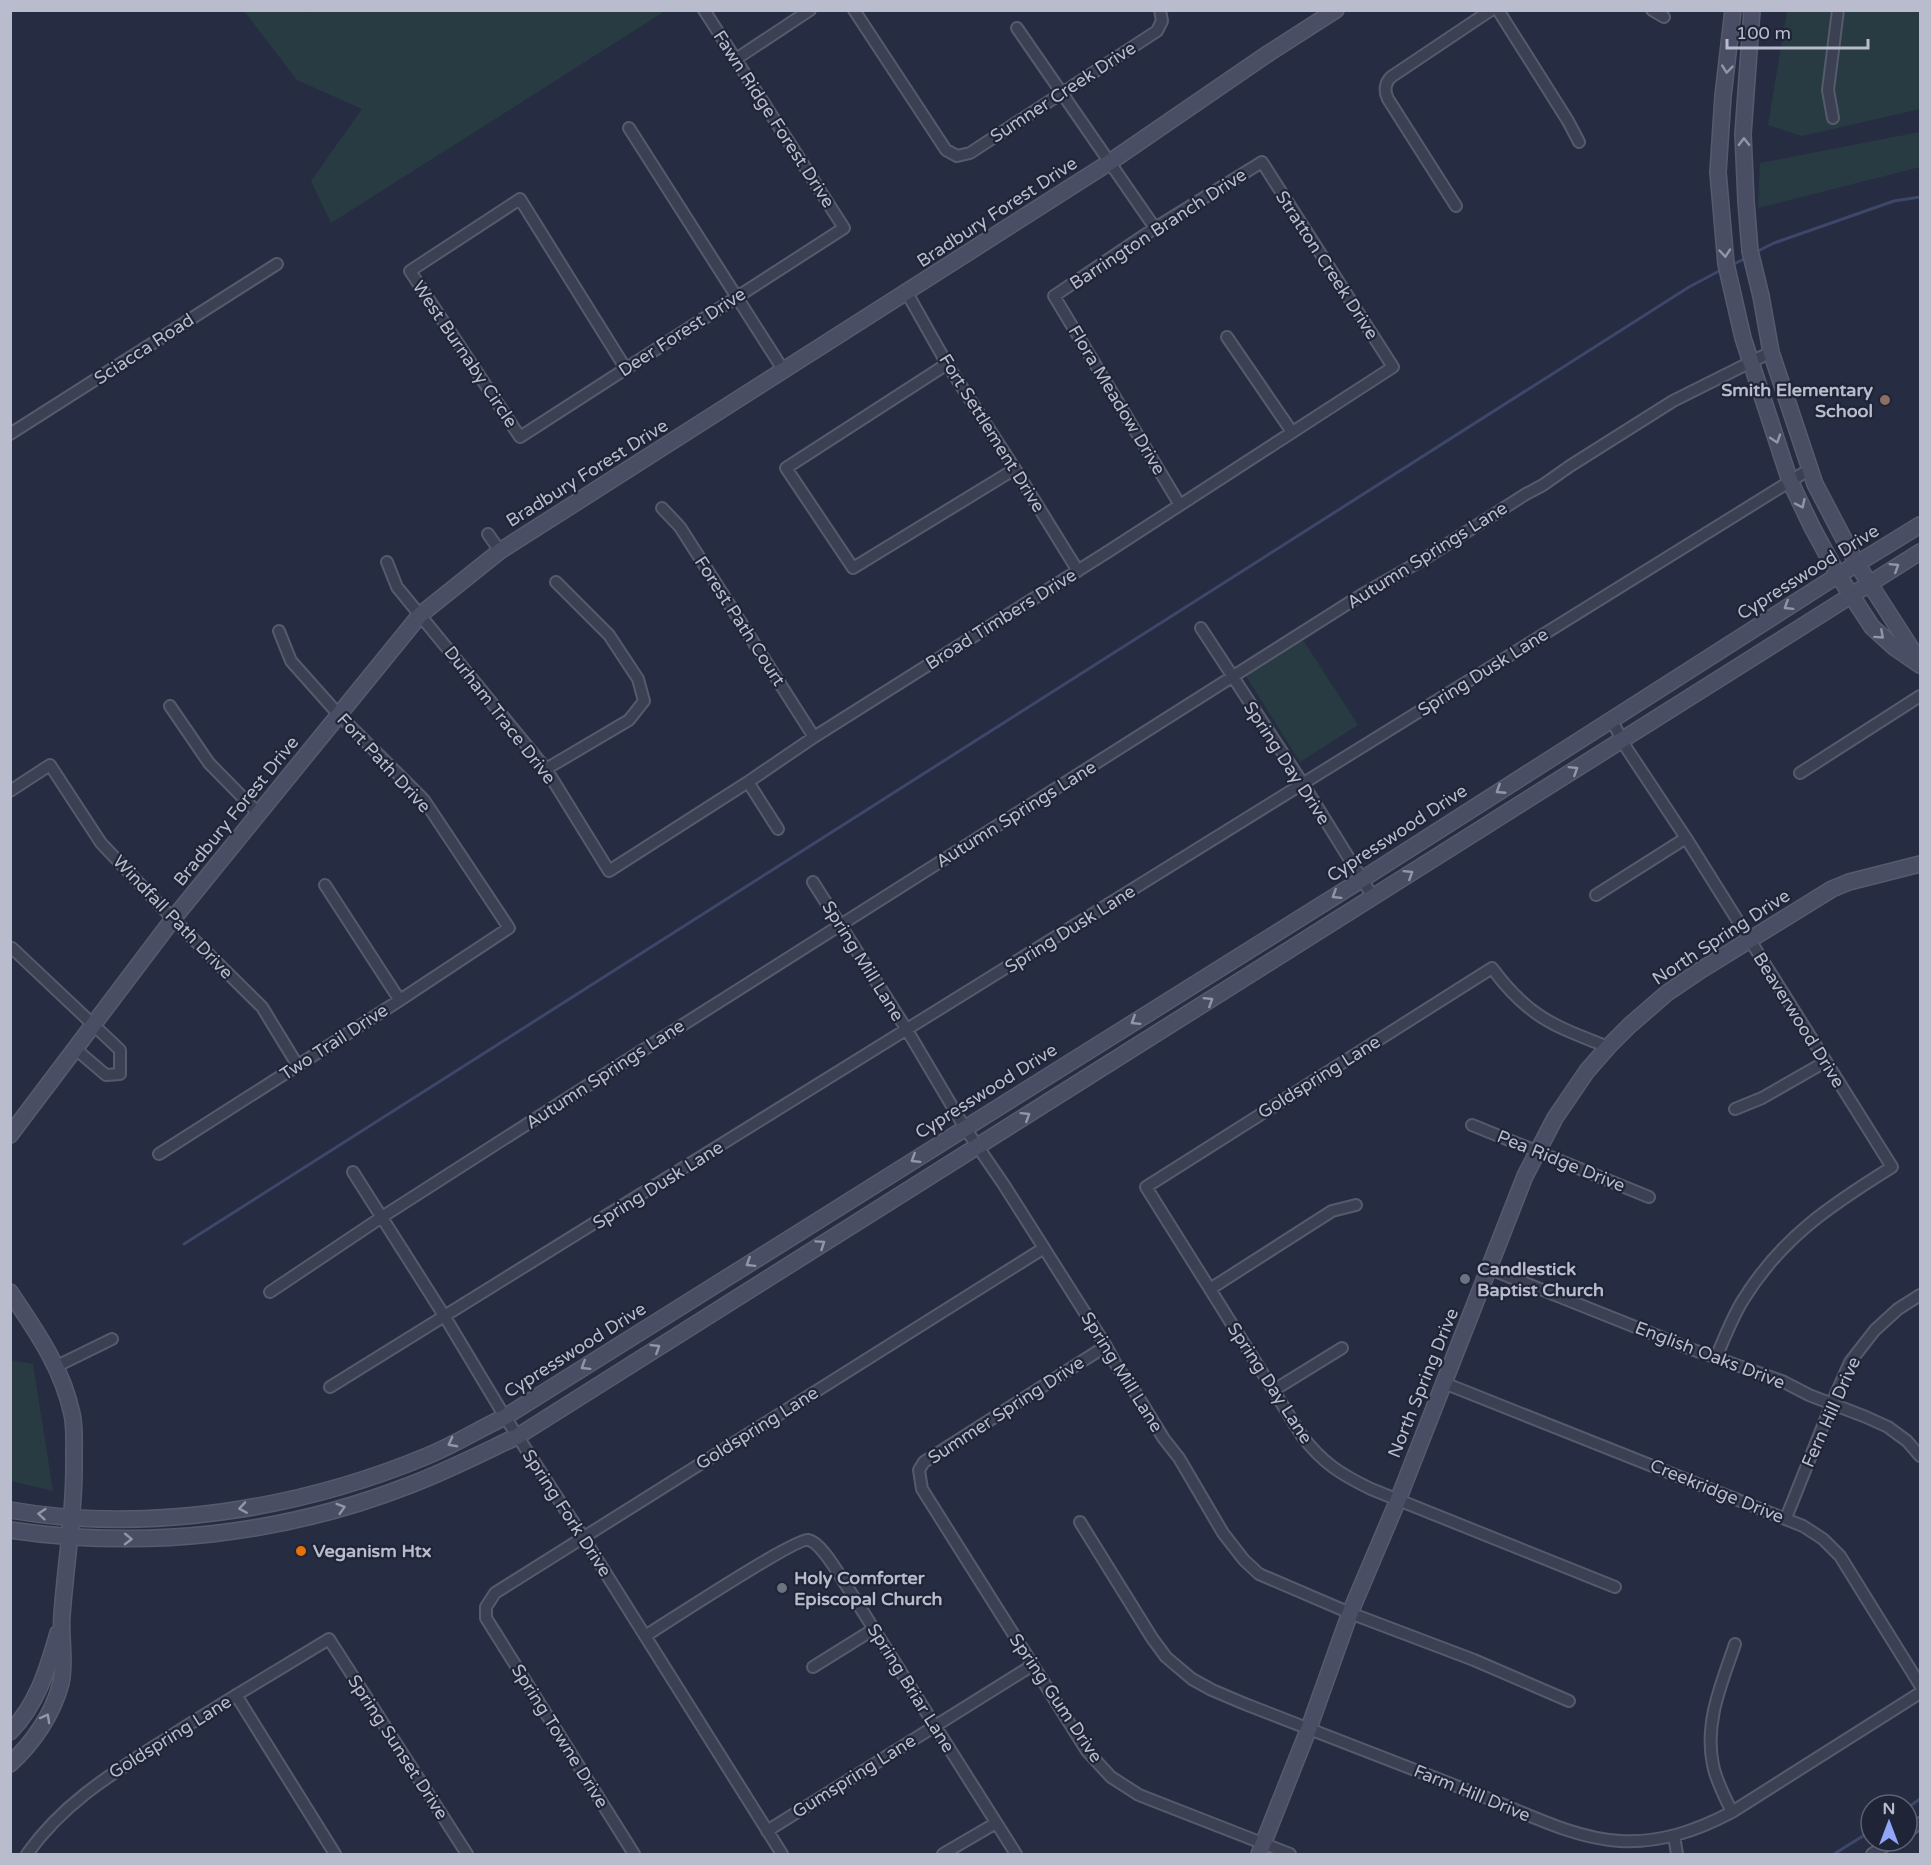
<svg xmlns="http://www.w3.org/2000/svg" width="1931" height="1865" font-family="'Varela Round',sans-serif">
<rect width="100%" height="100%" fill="#262d42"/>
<!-- green -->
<path fill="#283b43" d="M304,11L306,13L310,10L665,11L331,223L311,181L362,109L297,80L244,11Z
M1787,11H1920V109L1802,136L1768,125Z
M1920,132V167L1758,208L1760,163Z
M1303,640L1358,725L1300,762L1246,676Z
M11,1360L33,1364L53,1491L11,1481Z"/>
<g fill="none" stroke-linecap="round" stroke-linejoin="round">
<!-- stream -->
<path stroke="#3c476a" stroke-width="3" d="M1756,252L1774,243L1894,201L1920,197
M1732,265L1748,257
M184,1244L1689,287L1721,270
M1907,1808L1920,1799
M1834,1854L1871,1831"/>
<!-- street casing -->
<g stroke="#565b6c" stroke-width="14">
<path id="street" d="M854,10L946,150L957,156L970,153L1157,31L1162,21L1160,10
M1498,10L1568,121L1579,142
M1652,10L1664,17
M1017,28L1155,228
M736,59L810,10
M1833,118L1828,90L1838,10
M629,128L784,371
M1456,206L1388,99C1384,91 1385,83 1391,77L1491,10
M907,293L947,364L1015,469L1078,571
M1227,337L1292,432
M947,364L786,468L853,568L1015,469
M626,369L520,199L410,271L520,437C628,367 736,297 844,228L704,10
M10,434L277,264
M662,508L680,527L814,737
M488,534L500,551
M387,562L397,587L546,769L609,871L748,782L814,737L1109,551L1393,367L1262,162L1155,228L1054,296L1180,505
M1201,628L1303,784L1373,897
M170,706L209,763L257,812L262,810
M1611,719L1627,749L1686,838L1892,1167C1831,1205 1782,1237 1743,1300C1732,1318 1724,1338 1716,1358
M546,769L629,720L644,701L638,679L609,635L556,582
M1800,773L1920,696
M748,782L778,829
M10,791L50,765L101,843L173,919L262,1007L298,1066
M813,882L907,1030L965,1128L1004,1185L1106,1346L1118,1368L1132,1387L1164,1439L1179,1458L1223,1533L1244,1560L1259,1574L1350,1613L1474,1660L1569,1701
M325,885L399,999L397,1002
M1596,895L1686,838
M12,948L120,1050V1074L106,1075L79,1052L76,1046
M1608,1047C1554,1026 1528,1017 1492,968L1146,1187L1302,1436C1323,1463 1340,1474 1371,1489L1615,1587
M1735,1109L1762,1098L1825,1062
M1472,1125L1649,1197
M159,1154L397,1002L509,928L424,800L339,715L291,661L279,631
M353,1172L445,1317L505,1417L583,1537L782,1854
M1490,1269L1688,1348L1782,1381L1809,1395L1866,1417L1888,1427L1907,1441L1920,1456
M1210,1289L1332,1211L1356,1205
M270,1292L382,1217L621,1064L1363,594L1424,559L1526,494L1543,485L1570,466L1673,401L1771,352
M1106,1346L924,1462L919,1470L922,1489L1087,1751L1111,1777L1139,1795L1290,1854
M57,1366L112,1339
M1444,1383L1803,1526L1823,1539L1840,1556L1920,1685
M330,1387L1810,469
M1274,1390L1342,1348
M1786,1518L1832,1403L1850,1362L1875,1330L1898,1309L1920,1295
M1080,1522L1152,1638L1166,1657L1192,1679L1212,1690L1245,1704C1324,1734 1403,1765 1482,1796C1526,1813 1572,1838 1620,1841C1661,1843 1696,1831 1732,1812L1920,1693
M645,1636C666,1623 795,1538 808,1540C821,1542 838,1573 846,1585L1016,1854
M813,1667L874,1629
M236,1695L335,1854
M1732,1812C1725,1797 1716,1781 1713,1765C1704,1722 1722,1683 1735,1644
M767,1831L1033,1665
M1907,1832L1920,1823
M1674,1836L1677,1854
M27,1854C67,1798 120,1769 177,1732C227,1700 278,1670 329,1639L467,1854
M634,1854L486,1618V1607L495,1593L1044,1248
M943,1854L996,1823
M1872,1854L1893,1841"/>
</g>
<!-- secondary casing -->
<g stroke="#565b6c" stroke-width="18">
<path id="secondary" d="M1733,10L1723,96L1718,172L1726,264L1743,338L1790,481L1812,527L1838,575L1872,627L1894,647L1920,665
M1752,10L1743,134L1746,201L1750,251L1761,296L1771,352L1815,484L1857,564L1920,662
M10,1135L173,919L420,615L500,551L1110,162L1269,53L1336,10
M10,1292C36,1331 62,1367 72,1414C75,1427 74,1442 74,1455C75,1509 66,1561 62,1615C60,1637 66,1661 61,1683C53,1714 33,1743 10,1764
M10,1510C147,1534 300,1509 427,1456C454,1445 479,1429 505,1417L1361,880L1832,579L1920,525
M10,1530C146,1550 282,1535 410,1485C447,1471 482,1453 518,1436L1920,552
M10,1732C37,1705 48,1668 58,1633
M1259,1854L1309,1728L1350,1613L1398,1500L1525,1176L1555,1118L1587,1071L1608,1047L1629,1026L1667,993L1701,970L1832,889L1849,882L1920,864"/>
</g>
<!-- street -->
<use href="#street" stroke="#3b4052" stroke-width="10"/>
<!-- secondary -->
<use href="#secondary" stroke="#494e65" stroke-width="15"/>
</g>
<!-- one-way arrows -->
<defs><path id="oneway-chevron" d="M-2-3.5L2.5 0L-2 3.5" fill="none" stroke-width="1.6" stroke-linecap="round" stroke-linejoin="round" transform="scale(1.5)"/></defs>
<g stroke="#9196a8">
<use href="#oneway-chevron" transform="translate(1727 69) rotate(96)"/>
<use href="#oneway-chevron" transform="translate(1744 142) rotate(-91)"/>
<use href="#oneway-chevron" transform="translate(1725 253) rotate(85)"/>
<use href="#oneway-chevron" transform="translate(1776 439) rotate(72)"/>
<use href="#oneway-chevron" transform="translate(1801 504) rotate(65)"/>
<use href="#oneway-chevron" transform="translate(1895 567) rotate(-32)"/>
<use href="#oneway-chevron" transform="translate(1788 606) rotate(148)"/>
<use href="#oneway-chevron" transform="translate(1880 635) rotate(42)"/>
<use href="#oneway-chevron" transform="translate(1574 770) rotate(-32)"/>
<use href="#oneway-chevron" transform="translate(1500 790) rotate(147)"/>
<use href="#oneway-chevron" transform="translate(1409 874) rotate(-32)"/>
<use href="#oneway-chevron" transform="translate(1336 895) rotate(148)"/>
<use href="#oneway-chevron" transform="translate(1209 1001) rotate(-32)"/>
<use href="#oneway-chevron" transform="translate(1135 1021) rotate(148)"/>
<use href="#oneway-chevron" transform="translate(1026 1116) rotate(-32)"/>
<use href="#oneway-chevron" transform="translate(915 1159) rotate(148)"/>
<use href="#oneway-chevron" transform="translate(821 1244) rotate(-34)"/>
<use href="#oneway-chevron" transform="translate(750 1263) rotate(148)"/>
<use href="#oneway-chevron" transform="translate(656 1348) rotate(-32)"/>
<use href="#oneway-chevron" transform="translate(585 1366) rotate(148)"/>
<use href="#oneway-chevron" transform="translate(452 1443) rotate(152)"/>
<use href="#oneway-chevron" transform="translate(243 1508) rotate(171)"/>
<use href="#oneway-chevron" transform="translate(341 1508) rotate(-17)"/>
<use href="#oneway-chevron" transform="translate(42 1514) rotate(-175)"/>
<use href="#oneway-chevron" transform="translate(128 1539) rotate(1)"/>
<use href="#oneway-chevron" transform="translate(46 1718) rotate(-61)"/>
</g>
<!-- markers -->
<circle fill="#8d6e63" stroke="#1f2537" stroke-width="2" cx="1885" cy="400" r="6"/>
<g fill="#6b7280" stroke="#1f2537" stroke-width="2">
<circle cx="1465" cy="1279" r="6"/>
<circle cx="782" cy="1588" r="6"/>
</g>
<circle fill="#e8710a" stroke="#1f2537" stroke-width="2" cx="301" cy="1551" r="6"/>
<g text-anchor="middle" stroke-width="4.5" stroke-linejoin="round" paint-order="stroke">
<!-- street labels -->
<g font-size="18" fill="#b8bccc" stroke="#1f2537">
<text transform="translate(1063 92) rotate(-33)" y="6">Sumner Creek Drive</text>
<text transform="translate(774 119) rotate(57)" y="6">Fawn Ridge Forest Drive</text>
<text transform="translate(997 212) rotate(-33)" y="6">Bradbury Forest Drive</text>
<text transform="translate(1158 229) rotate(-33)" y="6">Barrington Branch Drive</text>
<text transform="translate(1327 265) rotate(57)" y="6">Stratton Creek Drive</text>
<text transform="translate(682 332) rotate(-33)" y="6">Deer Forest Drive</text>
<text transform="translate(144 349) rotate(-33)" y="6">Sciacca Road</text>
<text transform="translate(465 354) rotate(56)" y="6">West Burnaby Circle</text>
<text transform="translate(1117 400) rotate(59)" y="6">Flora Meadow Drive</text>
<text transform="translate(992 433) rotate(58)" y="6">Fort Settlement Drive</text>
<text transform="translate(587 473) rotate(-32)" y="6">Bradbury Forest Drive</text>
<text transform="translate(1427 555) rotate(-32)" y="6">Autumn Springs Lane</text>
<text transform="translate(1808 572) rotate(-32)" y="6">Cypresswood Drive</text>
<text transform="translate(1001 619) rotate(-32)" y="6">Broad Timbers Drive</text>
<text transform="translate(740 621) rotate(57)" y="6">Forest Path Court</text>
<text transform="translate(1483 672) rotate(-32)" y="6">Spring Dusk Lane</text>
<text transform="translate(500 715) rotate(52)" y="6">Durham Trace Drive</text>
<text transform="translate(384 763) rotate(47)" y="6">Fort Path Drive</text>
<text transform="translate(1287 763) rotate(57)" y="6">Spring Day Drive</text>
<text transform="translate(236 811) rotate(-51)" y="6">Bradbury Forest Drive</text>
<text transform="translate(1016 814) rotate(-32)" y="6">Autumn Springs Lane</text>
<text transform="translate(1397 833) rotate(-33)" y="6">Cypresswood Drive</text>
<text transform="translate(173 917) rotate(46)" y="6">Windfall Path Drive</text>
<text transform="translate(1070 929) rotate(-32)" y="6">Spring Dusk Lane</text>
<text transform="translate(1721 937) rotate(-33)" y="6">North Spring Drive</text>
<text transform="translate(863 961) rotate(58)" y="6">Spring Mill Lane</text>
<text transform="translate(1799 1020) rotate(58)" y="6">Beaverwood Drive</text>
<text transform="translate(334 1042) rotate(-33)" y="6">Two Trail Drive</text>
<text transform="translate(605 1074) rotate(-33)" y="6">Autumn Springs Lane</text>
<text transform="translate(1319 1077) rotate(-32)" y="6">Goldspring Lane</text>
<text transform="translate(986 1091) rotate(-32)" y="6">Cypresswood Drive</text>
<text transform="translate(1561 1161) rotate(22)" y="6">Pea Ridge Drive</text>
<text transform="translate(658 1185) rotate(-32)" y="6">Spring Dusk Lane</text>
<text transform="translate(575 1350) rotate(-32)" y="6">Cypresswood Drive</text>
<text transform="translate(1710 1355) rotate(21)" y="6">English Oaks Drive</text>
<text transform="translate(1122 1372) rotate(58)" y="6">Spring Mill Lane</text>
<text transform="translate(1270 1383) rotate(57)" y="6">Spring Day Lane</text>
<text transform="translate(1423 1383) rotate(-68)" y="6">North Spring Drive</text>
<text transform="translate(1006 1410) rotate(-33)" y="6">Summer Spring Drive</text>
<text transform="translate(1831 1412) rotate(-66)" y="6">Fern Hill Drive</text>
<text transform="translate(757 1428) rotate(-32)" y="6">Goldspring Lane</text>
<text transform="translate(1717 1491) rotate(22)" y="6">Creekridge Drive</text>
<text transform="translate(567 1513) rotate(57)" y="6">Spring Fork Drive</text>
<text transform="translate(911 1688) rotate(58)" y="6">Spring Briar Lane</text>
<text transform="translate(1056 1698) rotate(56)" y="6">Spring Gum Drive</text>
<text transform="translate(560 1736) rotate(58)" y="6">Spring Towne Drive</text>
<text transform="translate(170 1737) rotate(-32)" y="6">Goldspring Lane</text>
<text transform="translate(398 1747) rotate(57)" y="6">Spring Sunset Drive</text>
<text transform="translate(854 1776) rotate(-32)" y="6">Gumspring Lane</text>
<text transform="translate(1472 1793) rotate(22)" y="6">Farm Hill Drive</text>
</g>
<!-- poi labels -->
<g font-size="18" font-weight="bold" fill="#b8bccc" stroke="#1f2537" text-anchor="start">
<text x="1873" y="396" text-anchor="end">Smith Elementary<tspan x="1873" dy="21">School</tspan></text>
<text x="1477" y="1275">Candlestick<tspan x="1477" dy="21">Baptist Church</tspan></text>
<text x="313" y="1557">Veganism Htx</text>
<text x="794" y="1584">Holy Comforter<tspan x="794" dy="21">Episcopal Church</tspan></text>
</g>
</g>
<!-- border -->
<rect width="1931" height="1865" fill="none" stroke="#b8bccc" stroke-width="24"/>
<!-- north arrow -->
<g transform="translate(1889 1823)"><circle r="28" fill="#1f2537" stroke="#5c6173" stroke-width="1.5"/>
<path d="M0-4.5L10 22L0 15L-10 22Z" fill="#90a6f8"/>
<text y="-9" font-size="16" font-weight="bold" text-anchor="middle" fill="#b8bccc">N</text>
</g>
<!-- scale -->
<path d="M1727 39v9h141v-9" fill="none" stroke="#b8bccc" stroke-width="3"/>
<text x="1736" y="39" font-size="18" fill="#b8bccc" stroke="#1f2537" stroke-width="4.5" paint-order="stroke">100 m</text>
</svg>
